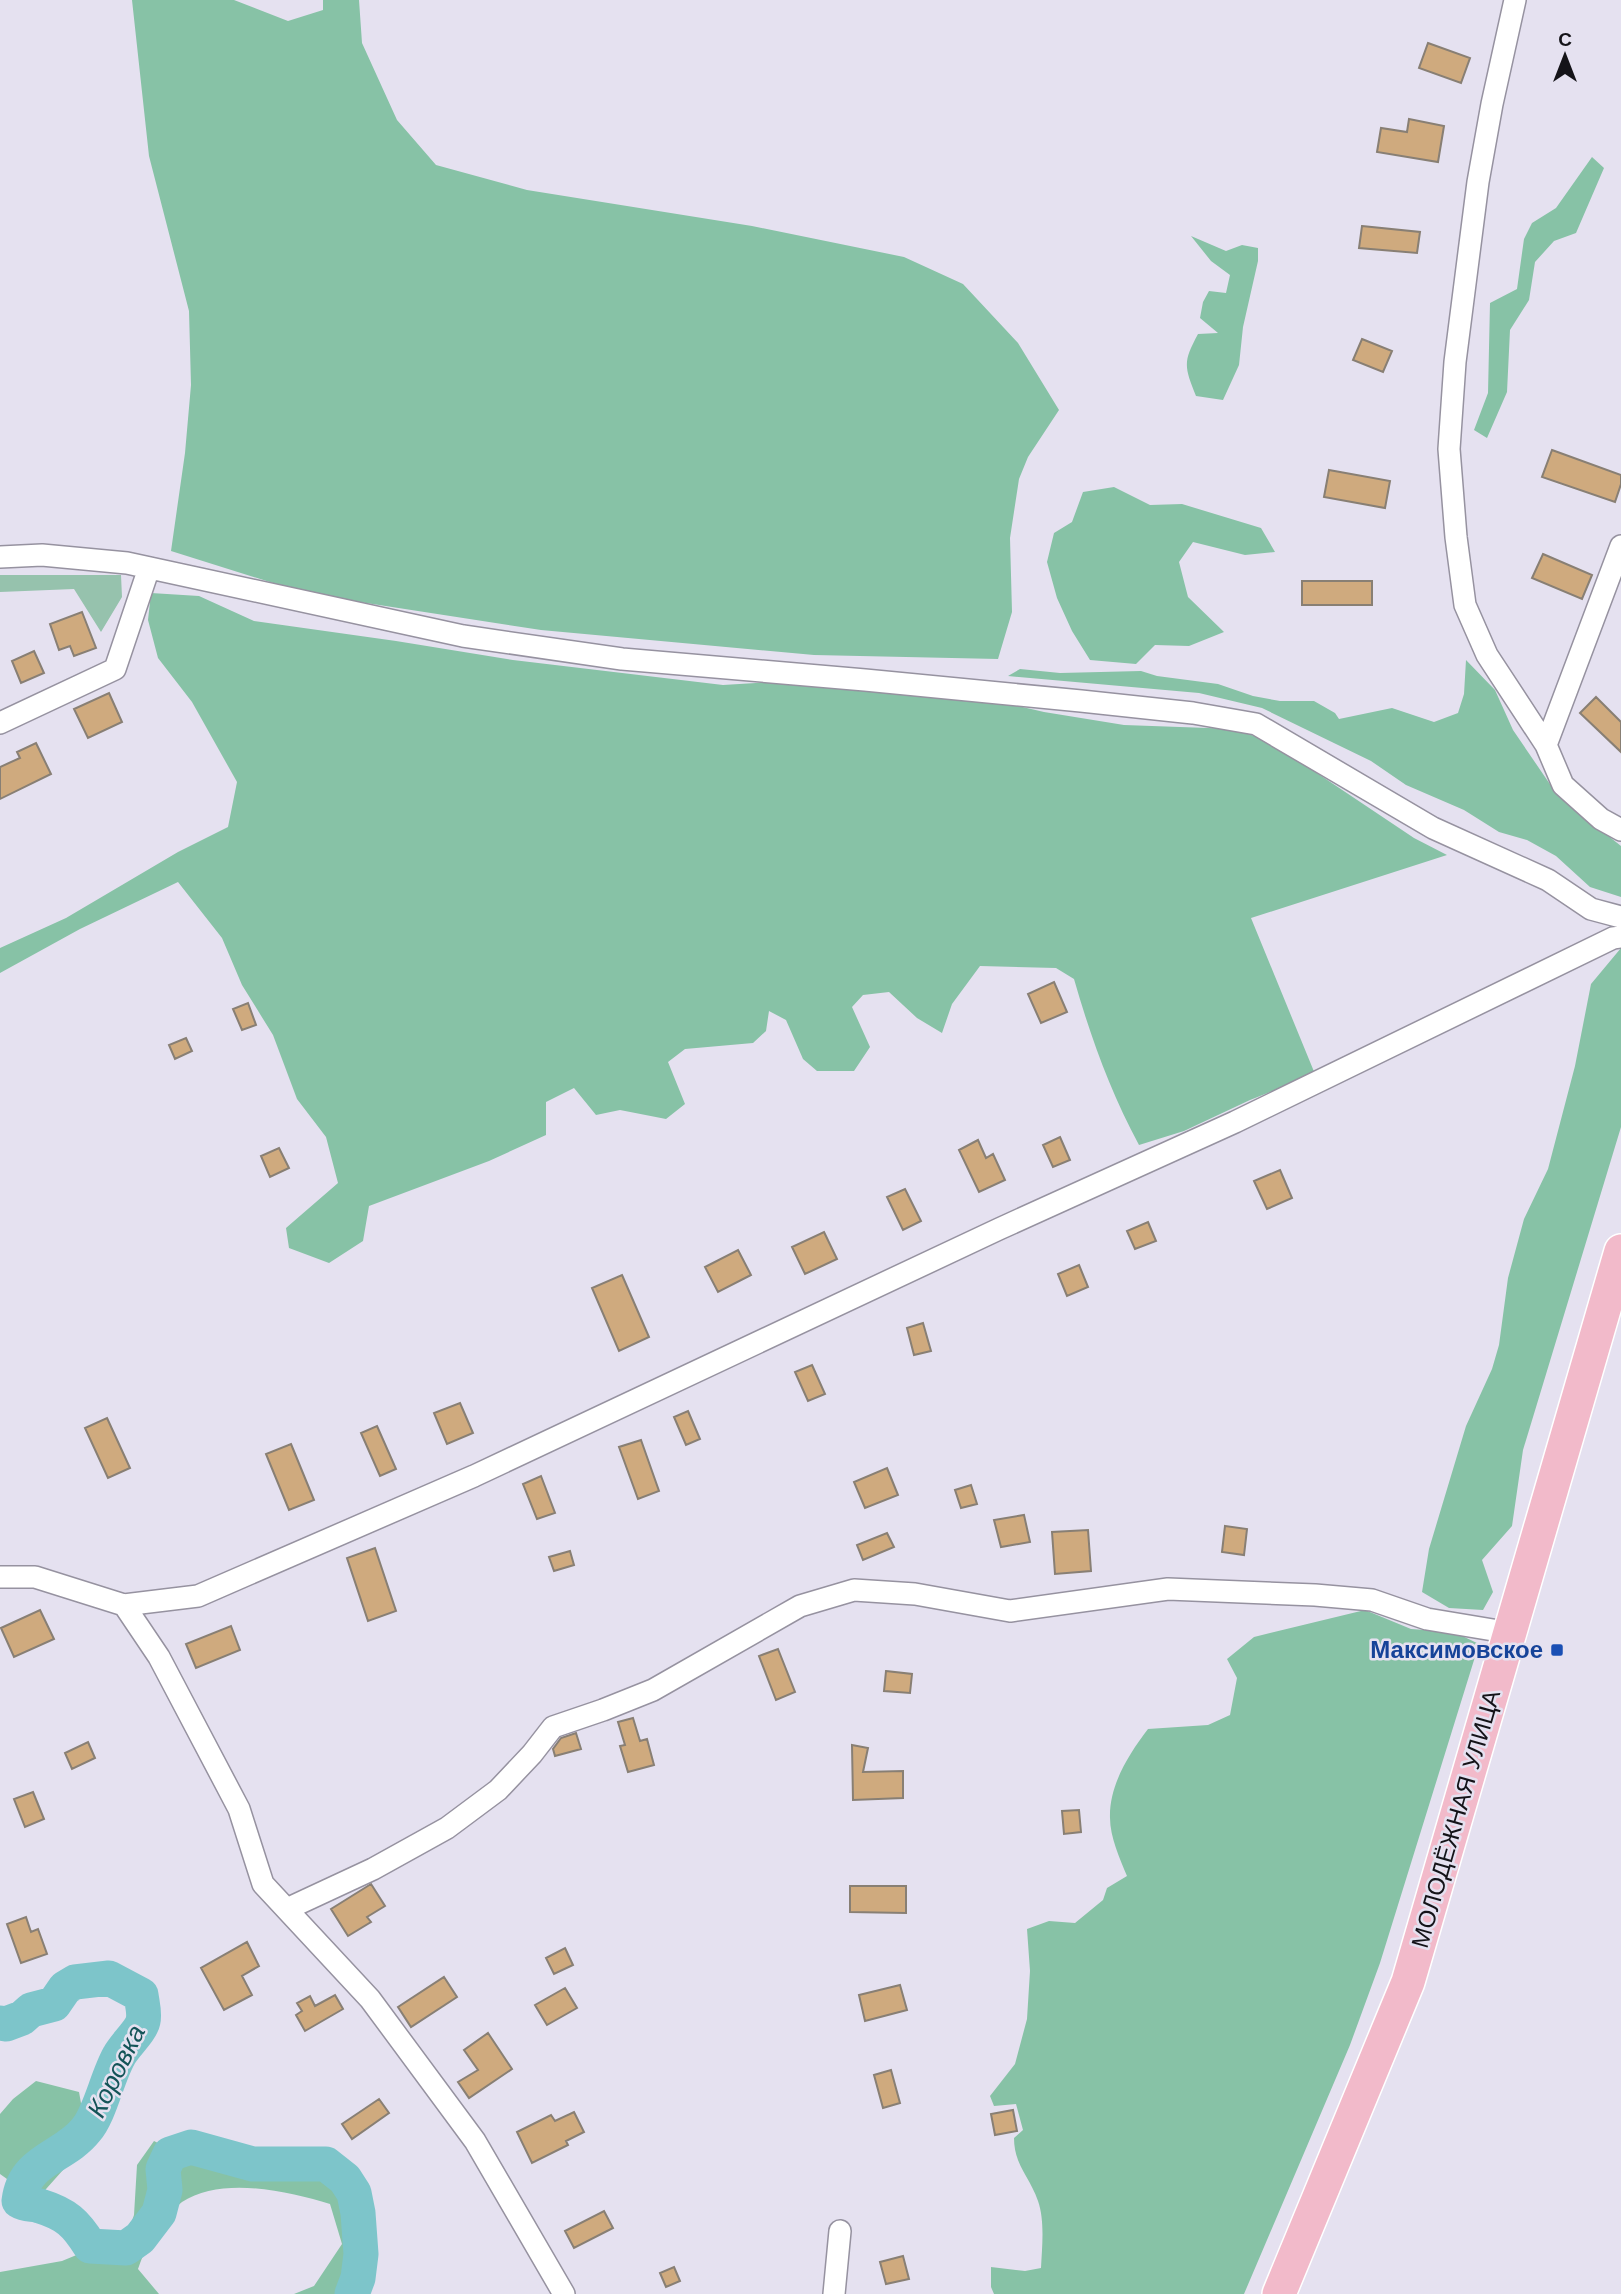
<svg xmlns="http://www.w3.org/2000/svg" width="1621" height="2294" font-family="'Work Sans',sans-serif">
<rect width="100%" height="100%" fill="#e5e1f0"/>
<!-- green -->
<path fill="#96c2ad" d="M0,575H121L122,597L101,632L74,589L0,592Z"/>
<!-- forest -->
<path fill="#87c2a6" d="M132,0H234L288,21L323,10V0H359L362,43L397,120L436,165L527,190L752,226L904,257L963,284L1018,343L1059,410L1028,457L1019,479L1010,538L1012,612L998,659L814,655L541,630L308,594L171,551L185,453L191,385L189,311L149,156Z
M1592,157L1604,168L1576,233L1554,241L1535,262L1529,300L1510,330L1507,392L1487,438L1474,430L1488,393L1490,303L1517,289L1524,239L1532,223L1556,208Z
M1191,236L1226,251L1242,245L1258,248V261L1243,327L1239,365L1223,400L1196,396C1184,366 1183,362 1198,334L1218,333L1200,318L1203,302L1209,291L1226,293L1230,275L1211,261Z
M1114,487L1150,505L1182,504L1261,528L1275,552L1245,555L1193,542L1179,562L1188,597L1224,632L1189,646L1155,645L1136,664L1090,660L1072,631L1057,598L1047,562L1054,533L1072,522L1083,492Z
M151,593L199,596L254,621L396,641L513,660L723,685L792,681L966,694L1044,712L1124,725L1236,729L1272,743L1414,838L1447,855L1251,918L1315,1074L1250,1100L1184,1131L1139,1145C1110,1091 1091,1038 1074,979L1056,968L980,966L952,1004L942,1033L917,1018L889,992L863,995L852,1007L870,1047L854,1071H817L803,1059L786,1020L769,1011L766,1031L753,1043L685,1049L668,1062L685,1104L666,1119L620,1110L596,1115L574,1088L546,1102V1135L489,1161L369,1206L363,1241L329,1263L289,1248L286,1228L338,1183L326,1137L297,1099L273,1035L242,985L222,938L178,882L80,929L0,973V948L66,918L178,852L228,827L237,782L192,702L158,658L148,620Z
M1466,660L1495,690L1513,730L1558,796L1621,846V897L1590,887L1556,856L1527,840L1499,832L1464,810L1406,785L1371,761L1262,708L1199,693L1008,676L1020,669L1060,673L1141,671L1157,676L1218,684L1253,696L1280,701H1314L1335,713L1339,719L1392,708L1434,722L1458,713L1464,694Z
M1621,948V1127L1523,1450L1512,1526L1482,1560L1493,1592L1483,1610L1449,1608L1422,1592L1429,1549L1466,1426L1492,1369L1499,1345L1508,1278L1524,1219L1548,1169L1575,1066L1591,984Z
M1365,1610L1411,1629L1454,1632L1479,1644L1380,1963L1350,2045L1244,2294H994L991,2287V2267L1025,2271L1041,2268C1042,2247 1045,2221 1038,2201C1030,2177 1014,2165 1014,2138L1023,2130L1016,2104L994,2106L990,2096L1015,2064L1027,2019L1030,1971L1027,1929L1049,1921L1075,1923L1103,1900L1107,1888L1127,1876C1120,1859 1110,1837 1110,1818C1109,1785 1129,1754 1148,1729L1208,1725L1230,1715L1237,1678L1227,1659L1254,1637Z
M36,2081L79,2092L88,2142L38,2198L5,2200L7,2179L0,2174V2114L13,2099Z
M205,2139L231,2148L285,2152L326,2162L355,2188L366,2225V2294H294L314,2286L342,2244L330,2204C288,2191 221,2176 182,2202C174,2208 167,2220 161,2227C149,2242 144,2251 138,2269L159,2294H0V2272L62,2261L91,2249L120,2255L134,2215L137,2165L154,2141L172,2150Z"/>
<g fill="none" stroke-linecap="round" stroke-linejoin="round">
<!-- river -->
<path stroke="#7dc5ca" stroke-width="35" d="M0,2023L6,2024L22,2018L31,2010L54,2004L65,1988L75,1982L109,1978L141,1995C142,2003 145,2013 143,2021C141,2031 124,2046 119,2056C107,2077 100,2114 86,2130C64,2158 24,2159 19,2201C27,2206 32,2203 40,2206C66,2214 76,2223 90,2246L126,2248L140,2238L159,2213L165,2190L163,2169L170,2154L191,2147L253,2164H326L345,2179L354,2193L358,2213L361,2254L358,2278L352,2294"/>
</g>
<!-- building -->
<path fill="#cfaa7e" stroke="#887f74" stroke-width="2" d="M1428,43L1470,58L1461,83L1419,68Z
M1409,119L1444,126L1438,162L1377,152L1381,128L1407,132Z
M1362,226L1420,232L1417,253L1359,248Z
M1362,339L1392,351L1383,372L1353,360Z
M1552,450L1621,475V484L1615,502L1542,477Z
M1329,470L1390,481L1385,508L1324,497Z
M1543,554L1592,575L1582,599L1532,578Z
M1302,581H1372V605H1302Z
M82,612L96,648L74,656L70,646L59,650L50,624Z
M34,651L44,673L21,683L12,661Z
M109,693L122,722L88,738L74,709Z
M1596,697L1621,722V752L1580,713Z
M36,743L51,774L0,799V767L20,758L17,752Z
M1054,982L1067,1012L1041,1023L1028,994Z
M248,1003L256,1025L242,1030L233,1009Z
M186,1038L192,1051L175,1059L169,1045Z
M1060,1137L1070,1160L1053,1167L1043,1145Z
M978,1140L986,1158L993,1154L1005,1180L979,1192L959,1150Z
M279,1148L289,1168L270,1177L261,1156Z
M1280,1170L1292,1198L1267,1209L1254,1181Z
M905,1189L921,1221L903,1230L887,1197Z
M1148,1222L1156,1241L1135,1249L1127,1231Z
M824,1232L837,1259L805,1274L792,1247Z
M738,1250L751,1275L718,1292L705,1267Z
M1079,1265L1088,1287L1067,1296L1058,1274Z
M622,1275L649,1337L619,1351L592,1288Z
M923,1323L931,1351L914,1355L907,1328Z
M812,1365L825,1394L808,1401L795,1372Z
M460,1403L473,1433L447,1444L434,1413Z
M688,1411L700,1439L686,1445L674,1417Z
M107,1418L130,1468L108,1478L85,1428Z
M377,1426L396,1469L380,1476L361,1433Z
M641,1440L659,1491L638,1499L619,1447Z
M291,1444L314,1500L289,1510L266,1454Z
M887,1468L898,1495L865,1508L854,1482Z
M541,1476L555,1513L537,1519L523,1484Z
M971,1485L977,1504L961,1508L955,1490Z
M1024,1515L1030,1542L1001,1547L994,1520Z
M1225,1526L1247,1529L1244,1555L1222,1552Z
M1088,1530L1091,1571L1055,1574L1052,1532Z
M887,1533L894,1547L863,1560L857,1545Z
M375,1548L396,1611L368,1621L347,1558Z
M570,1551L574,1565L554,1571L549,1557Z
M40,1610L54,1639L14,1657L1,1628Z
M231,1626L240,1650L196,1668L186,1644Z
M778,1649L795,1692L776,1700L759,1656Z
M886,1671L912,1674L910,1693L884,1691Z
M633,1718L640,1741L647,1739L654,1765L628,1772L620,1746L625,1745L618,1722Z
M576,1733L581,1749L555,1756L553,1749L561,1738Z
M88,1742L95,1758L72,1769L65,1753Z
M852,1745L868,1748L863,1772L903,1771V1798L853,1800Z
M33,1792L44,1819L25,1827L14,1799Z
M1079,1810L1081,1832L1064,1834L1062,1811Z
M371,1884L385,1906L367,1917L371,1922L348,1936L331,1909Z
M850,1886H906V1913L850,1912Z
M26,1917L31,1932L38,1929L47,1954L21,1963L7,1924Z
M247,1942L259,1966L242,1976L252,1995L224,2010L201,1968Z
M565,1948L573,1965L554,1974L546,1958Z
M444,1977L457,1997L411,2027L398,2007Z
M900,1985L907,2010L865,2021L859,1995Z
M565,1988L577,2008L547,2025L535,2005Z
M335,1995L343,2009L305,2031L296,2015L302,2011L297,2003L310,1996L315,2006Z
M488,2033L512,2069L469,2098L458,2082L478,2070L464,2050Z
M891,2070L900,2103L883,2108L874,2075Z
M379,2099L389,2113L352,2139L342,2124Z
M1013,2110L1017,2131L995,2135L991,2114Z
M574,2112L584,2132L566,2141L568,2145L532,2163L517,2132L551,2115L555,2121Z
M604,2211L613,2228L574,2248L565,2231Z
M903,2256L909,2279L886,2284L880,2262Z
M674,2267L680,2281L666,2287L660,2273Z"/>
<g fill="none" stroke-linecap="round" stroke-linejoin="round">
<!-- street casing -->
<g stroke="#9692a0" stroke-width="24">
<path id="street" d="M1515,0L1492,104L1478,182L1455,362L1449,449L1456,537L1465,605L1487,655L1546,745L1563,785L1601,819L1621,830
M0,557L42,555L127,563L463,636L622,659L865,680L1081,701L1193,713L1256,724L1433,828L1548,880L1591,909L1621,917
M0,723L115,669L149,568
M1546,745L1621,546
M0,1577H35L124,1605L198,1596L474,1476L999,1229L1235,1122L1613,938L1621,937
M124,1605L159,1657L239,1809L263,1884L370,1999L475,2141L564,2294
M287,1909L373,1869L447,1828L498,1790L532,1754L553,1727L603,1710L653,1690L800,1606L854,1590L915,1594L1010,1611L1168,1589L1315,1595L1372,1600L1427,1619L1511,1633
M834,2294L840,2231"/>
</g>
<!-- primary casing -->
<g stroke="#fff" stroke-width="36">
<path id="primary" d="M1279,2294L1408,1982L1621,1251"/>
</g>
<!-- street -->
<use href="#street" stroke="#fff" stroke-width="21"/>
<!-- primary -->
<use href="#primary" stroke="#f2baca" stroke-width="33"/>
</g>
<!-- markers -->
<rect fill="#1a4fb4" stroke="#e5e1f0" stroke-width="2.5" x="1550" y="1643" width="14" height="14" rx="3.5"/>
<g text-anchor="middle" stroke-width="5" stroke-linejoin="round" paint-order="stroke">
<!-- transit labels -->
<g font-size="24" font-weight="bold" fill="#164399" stroke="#e5e1f0" text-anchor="end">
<text x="1543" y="1658">Максимовское</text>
</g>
<!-- street labels -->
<g font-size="24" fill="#141318" stroke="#e5e1f0">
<text transform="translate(1456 1819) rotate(-74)" y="8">МОЛОДЁЖНАЯ УЛИЦА</text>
</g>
<!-- water labels -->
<g font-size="26" font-style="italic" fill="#145458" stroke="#e5e1f0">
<text transform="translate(116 2071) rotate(-64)" y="9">Коровка</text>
</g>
</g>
<!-- north arrow -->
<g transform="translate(1565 56)" stroke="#e5e1f0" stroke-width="5" paint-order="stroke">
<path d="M0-5L12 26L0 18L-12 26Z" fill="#141318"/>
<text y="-10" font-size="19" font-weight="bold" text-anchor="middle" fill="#141318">С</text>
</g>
</svg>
